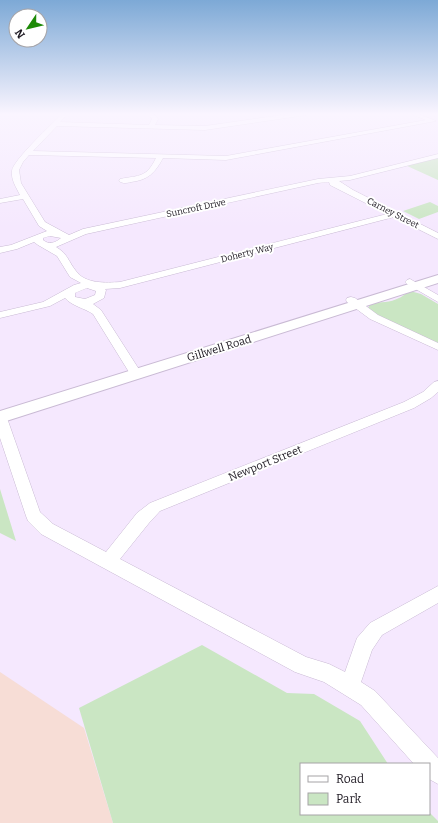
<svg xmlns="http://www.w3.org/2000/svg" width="438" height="823" font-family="Bitter,serif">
<rect width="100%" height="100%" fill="#f5e8fe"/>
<!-- commercial -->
<path fill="#f7ddd6" d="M0,672L84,728L113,823H0Z"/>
<!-- green -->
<path fill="#cae6c3" d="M438,158V180L405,165Z
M430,202L438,206V212L419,219L403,211Z
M410,291L421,294L438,304V343L379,317L368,308L371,303C381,302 390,303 399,298C404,296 405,293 410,291Z
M0,489L16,541L0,533Z
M202,645L287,693L314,694L360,721L388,764H301V814H429V812L438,821V823H113L79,708Z"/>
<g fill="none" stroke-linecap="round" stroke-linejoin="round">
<!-- minor casing -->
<g stroke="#c9bad4" stroke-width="1">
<path id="minor" d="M63,113H69L60,122L149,125L152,119L147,113H153L158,119L155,125L205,126L296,113H309L306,115L205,130L57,126L33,151L226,156L426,120L409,113H416L436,121L226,160L163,158C155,173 148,180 131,182C127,183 123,184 119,181L120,179C140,175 146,178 156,158L29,155L23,162L19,170L21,183L45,222L69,235L83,229L318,179L350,176L438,154V158L350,180L339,181L353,190L438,233V239L394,217L120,288L105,289L106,290L104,298L93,304L101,310L142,374L140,377H132L93,314C84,308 72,306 65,298L50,306L0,318V312L43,302L74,285L81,283L70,277L57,256L38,245L34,242L17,249L0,253V247L11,245L47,231L39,226L23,199L0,203V199L20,195C16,187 11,180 12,171C12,161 54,122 63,113ZM329,182L330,185L387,214L120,282C106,283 85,284 76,271C68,261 68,254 56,247L86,234L318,183ZM50,236L61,238C55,243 49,245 43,240V238ZM87,288L96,291L95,295L85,299L75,297V293Z
M410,279L438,295V302L407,284L405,282L407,280Z
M351,297L355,298L378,315L438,343V350L370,319L347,302L346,300L347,298Z
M438,381V392L431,398L414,408L160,511L149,523L120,559L306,657L329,664L345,672L357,638L370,623L438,586V603L382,635L372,650L361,682L375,691L438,758V784L429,779V764H414L361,705L324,682L295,672L41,534L28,521L26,516L0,438V413L5,415L7,418L40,512L53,524L106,552L137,513L150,503L404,402L423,392L434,382Z"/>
</g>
<!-- tertiary casing -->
<g stroke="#c9bad4" stroke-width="2">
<path id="tertiary" d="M438,275V283L0,423V411Z"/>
</g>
<!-- minor -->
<use href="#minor" fill="#fff" fill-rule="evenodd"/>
<!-- tertiary -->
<use href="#tertiary" fill="#fff" fill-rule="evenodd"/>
</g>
<!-- sky -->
<linearGradient id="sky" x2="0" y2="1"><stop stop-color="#7da9d6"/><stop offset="0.5" stop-color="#faf5ff"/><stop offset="1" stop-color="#faf5ff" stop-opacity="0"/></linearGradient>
<rect width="438" height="228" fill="url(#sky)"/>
<g text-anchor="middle" stroke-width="4" stroke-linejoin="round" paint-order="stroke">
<!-- far-street labels -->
<g font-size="9" fill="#1d1821" stroke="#fff">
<text transform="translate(196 208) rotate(-12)" y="3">Suncroft Drive</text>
<text transform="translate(393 213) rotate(27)" y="3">Carney Street</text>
<text transform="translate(247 253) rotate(-14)" y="3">Doherty Way</text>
</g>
<!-- street labels -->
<g font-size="11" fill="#1d1821" stroke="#fff">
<text transform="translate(219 348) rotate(-17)" y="4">Gillwell Road</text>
<text transform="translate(265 463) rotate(-22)" y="4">Newport Street</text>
</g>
</g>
<!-- legend -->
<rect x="300" y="763" width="130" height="52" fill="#ffffff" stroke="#a5a3a6"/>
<rect x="308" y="776" width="20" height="6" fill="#ffffff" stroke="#a5a3a6"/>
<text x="336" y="783" font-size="12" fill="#1d1821">Road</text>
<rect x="308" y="793" width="20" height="12" fill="#cae6c3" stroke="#a5a3a6"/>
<text x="336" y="803" font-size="12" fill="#1d1821">Park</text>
<!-- north arrow -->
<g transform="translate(28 28) rotate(235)"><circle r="19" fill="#ffffff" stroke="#a5a3a6"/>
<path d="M0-3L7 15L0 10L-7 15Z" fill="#1d8a07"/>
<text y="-6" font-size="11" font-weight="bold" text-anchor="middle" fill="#1d1821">N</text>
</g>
</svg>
